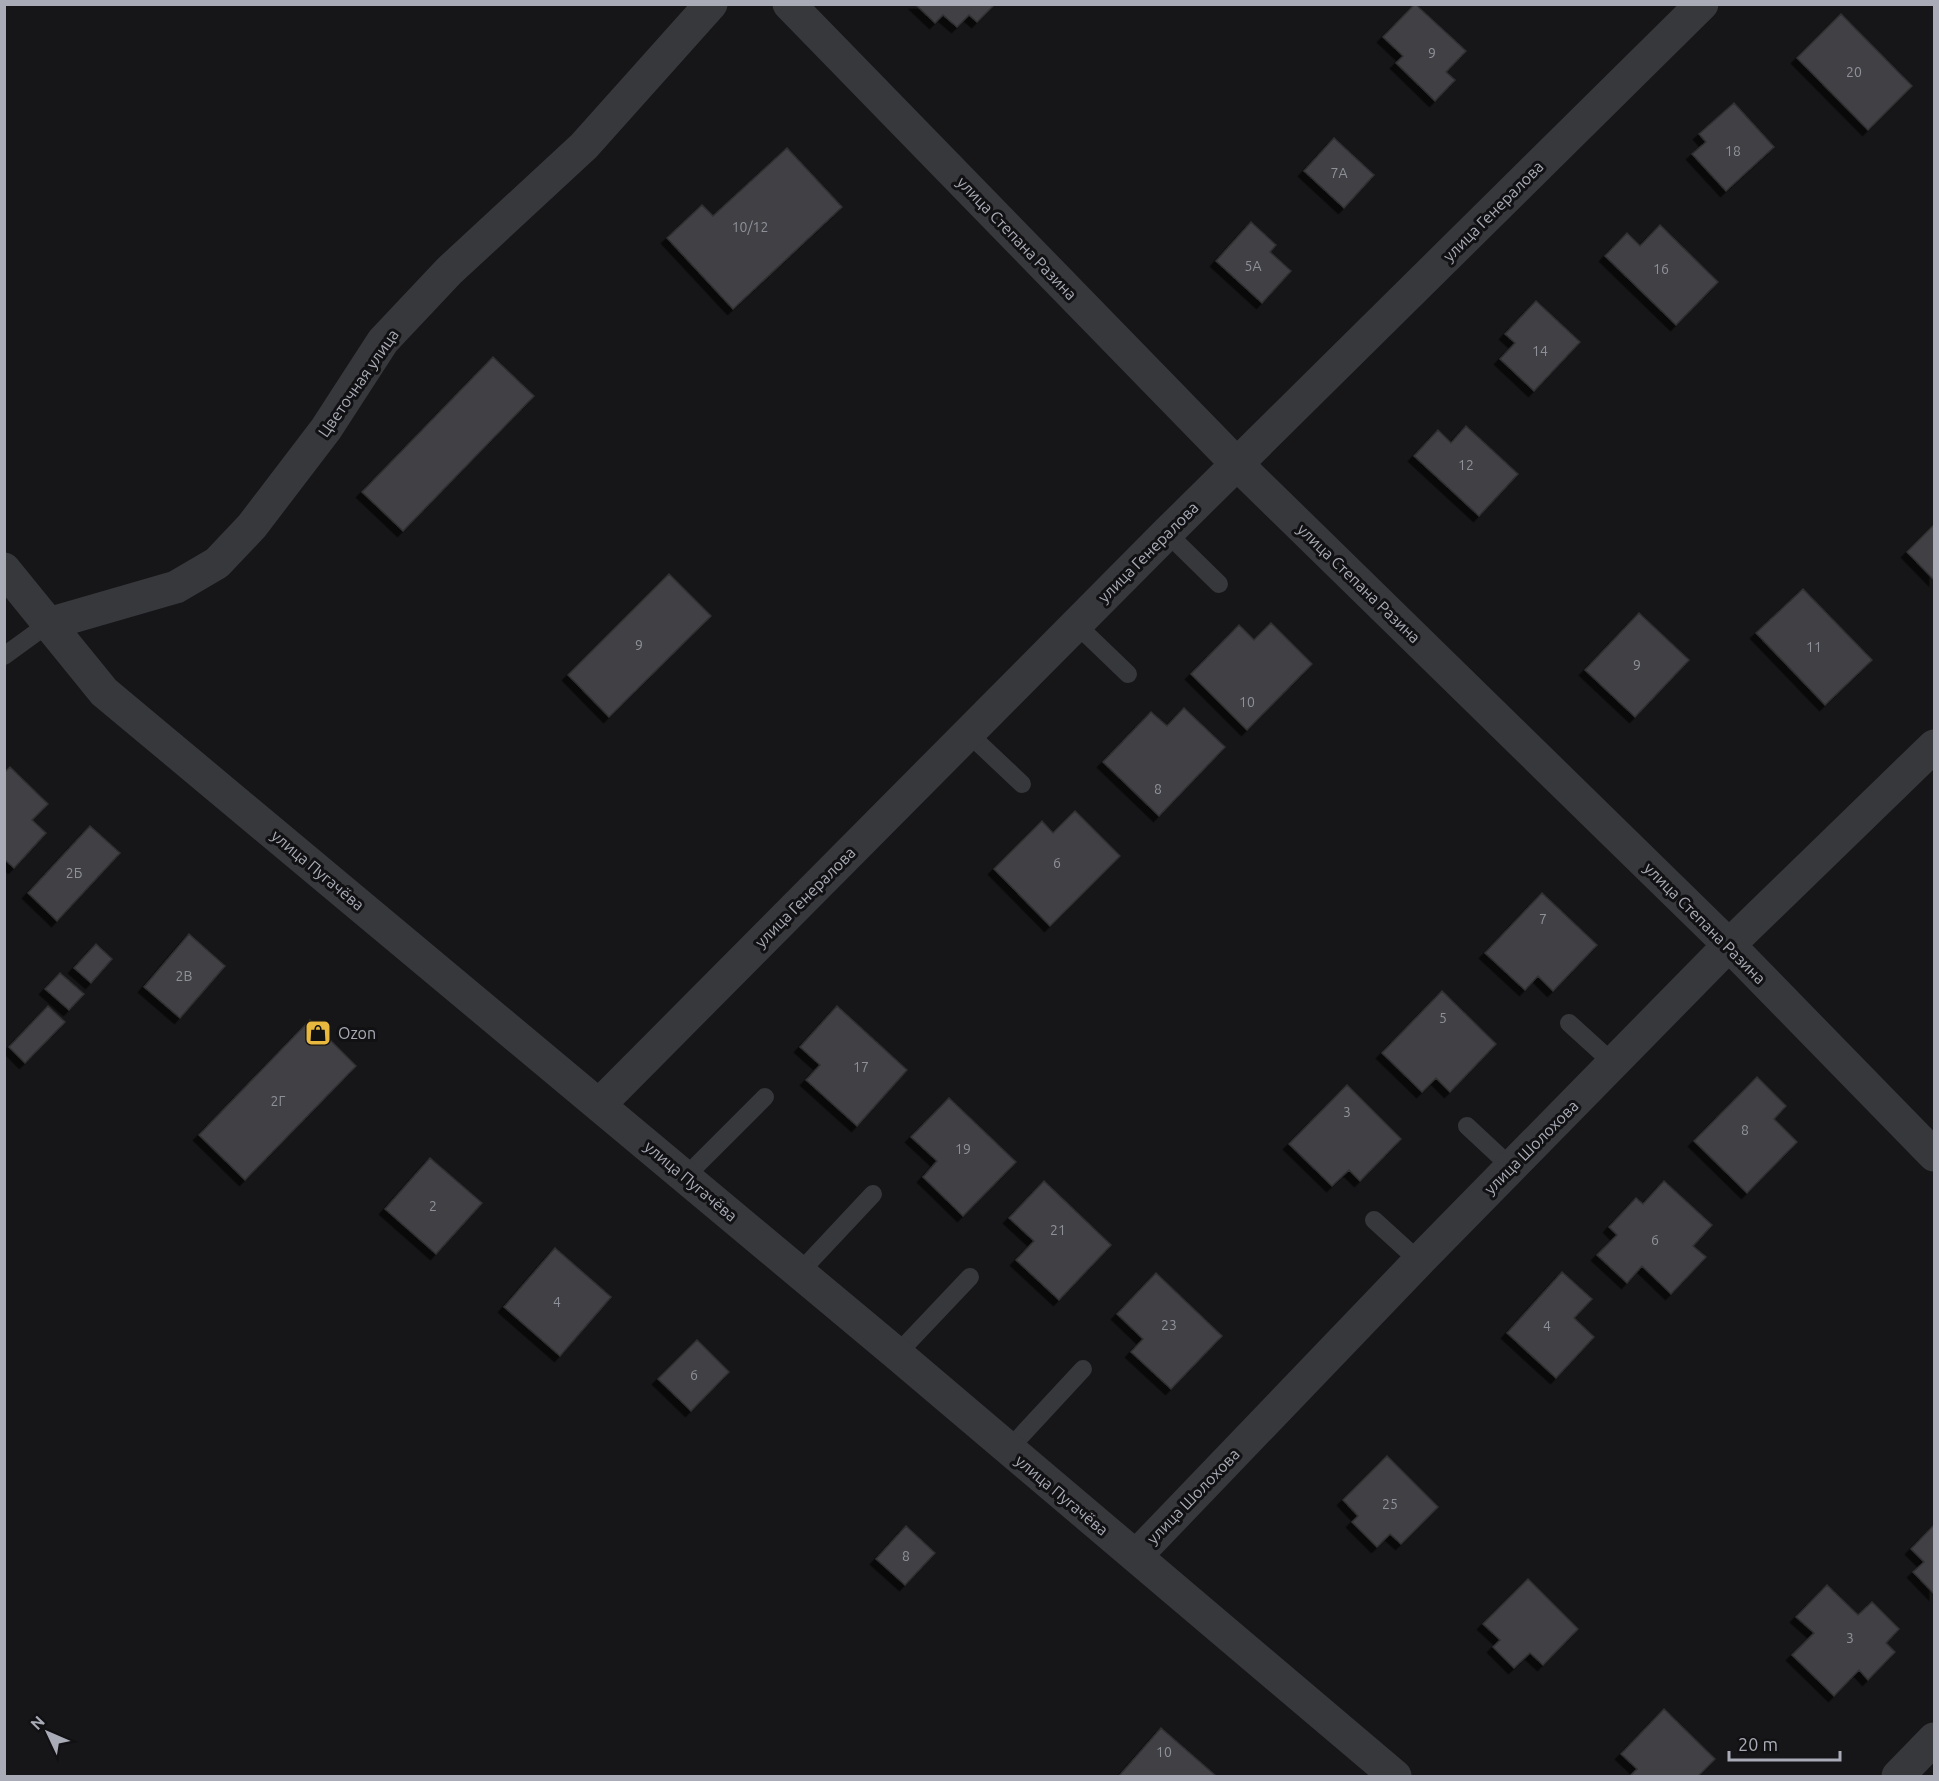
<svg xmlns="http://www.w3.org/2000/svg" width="1939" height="1781" font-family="Ubuntu,sans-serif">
<defs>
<filter id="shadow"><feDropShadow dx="-5.5" dy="5.5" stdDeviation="0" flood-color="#0009"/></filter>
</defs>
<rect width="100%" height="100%" fill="#161618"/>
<!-- building -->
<path fill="#404145" stroke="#303033" stroke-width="1.5" filter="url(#shadow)" d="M915,4H995L977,22L969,15L957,27L943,15L935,23Z
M1415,4L1466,51L1446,72L1455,80L1435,101L1396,63L1403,56L1383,37Z
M1841,14L1912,86L1868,130L1797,58Z
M1734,103L1774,147L1726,191L1692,154L1706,142L1699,134Z
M1334,138L1374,175L1344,208L1304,171Z
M787,148L842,207L733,309L667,238L702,205L713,216Z
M1251,222L1276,245L1270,252L1291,271L1262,303L1216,261Z
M1660,225L1718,282L1676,325L1605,256L1627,233L1640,246Z
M1536,301L1580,342L1534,391L1500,359L1515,343L1505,334Z
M493,357L534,396L403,531L362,492Z
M1466,426L1518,474L1479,516L1414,456L1438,430L1451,443Z
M1934,525V580L1907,552Z
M669,574L711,616L609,717L568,675Z
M1803,589L1872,660L1825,705L1756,633Z
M1639,613L1689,660L1635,717L1585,670Z
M1271,623L1312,664L1247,730L1191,674L1239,625L1254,640Z
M1184,708L1225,747L1159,816L1103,762L1151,712L1167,726Z
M10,767L48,804L32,820L46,833L14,868L4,859V773Z
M1075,811L1120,856L1050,926L994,869L1042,821L1053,833Z
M90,826L120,853L57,921L28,893Z
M1542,893L1597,945L1553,991L1538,976L1525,990L1485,953Z
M189,934L225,966L180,1018L144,987Z
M96,944L112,959L91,983L74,968Z
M60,973L84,994L69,1010L45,989Z
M1442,991L1496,1044L1450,1092L1436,1078L1422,1092L1382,1053Z
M48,1006L65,1022L25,1063L9,1047Z
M837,1006L907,1070L857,1126L806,1080L820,1065L800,1047Z
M310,1020L356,1066L245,1180L199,1135Z
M1757,1077L1786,1106L1774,1119L1797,1142L1747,1193L1694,1141Z
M1347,1085L1401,1139L1360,1181L1349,1170L1332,1186L1289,1144Z
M949,1098L1016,1162L963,1216L923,1177L937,1161L911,1137Z
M430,1158L482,1203L436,1254L385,1209Z
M1044,1181L1111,1245L1059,1300L1016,1260L1034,1241L1009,1218Z
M1664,1181L1712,1225L1693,1246L1706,1257L1671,1294L1642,1266L1627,1283L1597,1255L1617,1235L1609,1227L1636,1198L1643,1204Z
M555,1248L611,1297L560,1356L504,1307Z
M1562,1272L1592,1299L1574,1318L1594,1337L1556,1378L1507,1333Z
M1156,1273L1222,1336L1171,1389L1131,1352L1143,1339L1117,1314Z
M697,1340L729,1372L691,1411L658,1379Z
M1387,1456L1438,1507L1401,1544L1390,1534L1377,1547L1352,1522L1358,1516L1343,1500Z
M1934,1525V1594L1913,1572L1924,1562L1911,1549Z
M906,1526L935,1553L905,1585L876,1559Z
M1528,1579L1578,1629L1543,1665L1530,1653L1514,1668L1493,1647L1500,1640L1483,1624Z
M1827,1585L1858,1615L1872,1602L1899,1629L1886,1643L1895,1652L1868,1680L1859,1670L1834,1696L1792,1655L1814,1633L1796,1617Z
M1664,1709L1715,1759L1698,1776H1630L1637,1769L1621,1754Z
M1161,1728L1216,1776H1119Z"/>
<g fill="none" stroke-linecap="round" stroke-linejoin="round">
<!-- lane -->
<path stroke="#37383c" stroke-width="18" d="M1167,533L1219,584
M1076,624L1128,674
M4,656L48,624
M968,733L1022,784
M1569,1023L1613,1063
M1467,1126L1511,1167
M685,1177L765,1097
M1374,1220L1419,1261
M799,1273L873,1194
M897,1354L970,1277
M1008,1450L1083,1369"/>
<!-- street -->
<path stroke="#37383c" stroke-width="33" d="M789,4L1237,464L1729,945L1934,1155
M4,569L104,692L897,1354L1395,1776
M48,624L176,587L217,563L252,526L326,429L383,341L449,271L584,146L711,4
M599,1105L1167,533L1702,4
M1136,1556L1419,1261L1729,945L1934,746
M1898,1776L1934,1739"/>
</g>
<!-- icons -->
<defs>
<g id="shop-square" transform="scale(1.35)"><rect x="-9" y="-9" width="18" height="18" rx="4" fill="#e8b93e" stroke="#111113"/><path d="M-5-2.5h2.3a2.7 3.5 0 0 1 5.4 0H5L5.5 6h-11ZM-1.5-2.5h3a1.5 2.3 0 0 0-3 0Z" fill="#111"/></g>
</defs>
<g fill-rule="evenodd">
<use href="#shop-square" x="318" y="1033"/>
</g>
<g text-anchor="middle" stroke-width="6" stroke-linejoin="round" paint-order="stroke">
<!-- number labels -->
<g font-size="14" fill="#8f919a">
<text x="1432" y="58">9</text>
<text x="1854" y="77">20</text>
<text x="1733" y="156">18</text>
<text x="1339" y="178">7А</text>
<text x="750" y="232">10/12</text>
<text x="1253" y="271">5А</text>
<text x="1661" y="274">16</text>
<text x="1540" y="356">14</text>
<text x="1466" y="470">12</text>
<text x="639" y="650">9</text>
<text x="1814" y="652">11</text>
<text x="1637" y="670">9</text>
<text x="1247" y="707">10</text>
<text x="1158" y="794">8</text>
<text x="1057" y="868">6</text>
<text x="74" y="878">2Б</text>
<text x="1543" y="924">7</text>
<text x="184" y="981">2В</text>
<text x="1443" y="1023">5</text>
<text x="861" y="1072">17</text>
<text x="278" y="1106">2Г</text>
<text x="1347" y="1117">3</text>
<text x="1745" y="1135">8</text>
<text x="963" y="1154">19</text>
<text x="433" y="1211">2</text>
<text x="1058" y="1235">21</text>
<text x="1655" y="1245">6</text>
<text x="557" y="1307">4</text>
<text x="1169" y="1330">23</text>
<text x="1547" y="1331">4</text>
<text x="694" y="1380">6</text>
<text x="1390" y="1509">25</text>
<text x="906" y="1561">8</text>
<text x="1850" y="1643">3</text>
<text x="1164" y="1757">10</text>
</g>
<!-- street labels -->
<g font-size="16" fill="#a9acb7" stroke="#111113">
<text transform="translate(1493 211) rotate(-45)" y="6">улица Генералова</text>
<text transform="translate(1017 238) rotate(46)" y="6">улица Степана Разина</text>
<text transform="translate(358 383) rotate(-55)" y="6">Цветочная улица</text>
<text transform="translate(1148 552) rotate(-45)" y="6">улица Генералова</text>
<text transform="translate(1359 583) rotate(44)" y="6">улица Степана Разина</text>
<text transform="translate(318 870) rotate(40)" y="6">улица Пугачёва</text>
<text transform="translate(805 897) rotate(-45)" y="6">улица Генералова</text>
<text transform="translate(1705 923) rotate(45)" y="6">улица Степана Разина</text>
<text transform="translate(1531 1147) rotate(-45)" y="6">улица Шолохова</text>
<text transform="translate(691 1181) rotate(40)" y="6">улица Пугачёва</text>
<text transform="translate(1062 1495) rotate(40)" y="6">улица Пугачёва</text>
<text transform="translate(1193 1496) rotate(-46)" y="6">улица Шолохова</text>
</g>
<!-- poi labels -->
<g font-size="16" fill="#a9acb7" stroke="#111113" text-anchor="start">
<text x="338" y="1039">Ozon</text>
</g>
</g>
<!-- border -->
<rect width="1939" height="1781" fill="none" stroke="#a9acb7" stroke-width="12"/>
<!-- north arrow -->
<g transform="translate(48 1733) rotate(314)" stroke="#111113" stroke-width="4.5" paint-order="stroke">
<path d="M0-4.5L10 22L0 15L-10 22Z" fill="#a9acb7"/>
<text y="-9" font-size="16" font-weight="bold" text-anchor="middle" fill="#a9acb7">N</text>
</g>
<!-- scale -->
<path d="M1729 1751v9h111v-9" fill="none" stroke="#a9acb7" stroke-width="3"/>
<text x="1738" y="1751" font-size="18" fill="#a9acb7" stroke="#111113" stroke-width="4.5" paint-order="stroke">20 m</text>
</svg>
